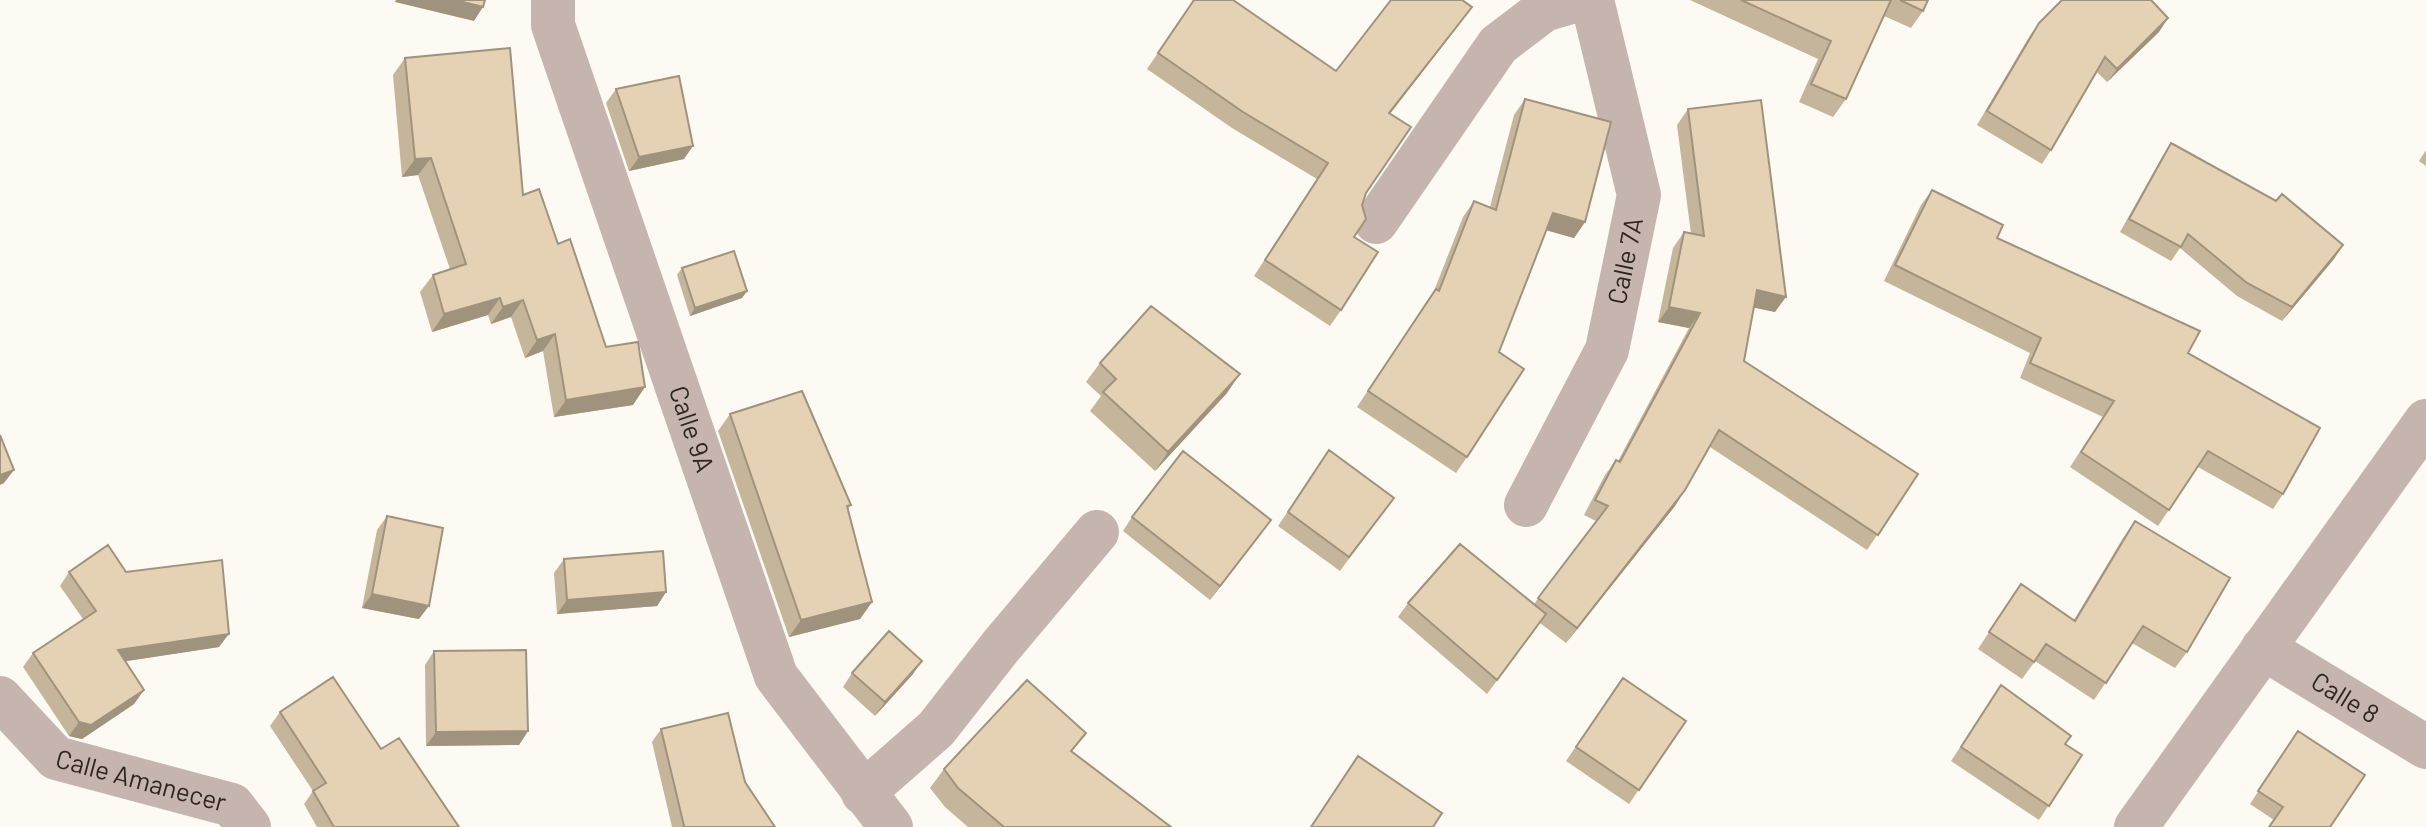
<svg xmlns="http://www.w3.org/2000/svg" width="2426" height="827" font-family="Barlow,sans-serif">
<rect width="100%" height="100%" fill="#fdf9f3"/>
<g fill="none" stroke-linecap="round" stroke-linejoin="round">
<!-- minor -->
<g stroke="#c6b5af" stroke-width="44">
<path id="s1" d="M553,0V25L776,676L891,827"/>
<path d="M1376,222L1498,45L1544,10L1578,0"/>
<path id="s2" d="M1526,505L1607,350L1639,195L1592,0"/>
<path id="s3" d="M2263,648L2426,747"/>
<path id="s4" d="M0,698L56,758L232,805L249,827"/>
<path d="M863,793L936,729L1001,646L1097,532"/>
<path d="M2136,827L2426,421"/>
</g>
</g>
<!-- wall -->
<path fill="#c5b59b" d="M1194,0L1336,71L1461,22L1390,114L1362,205L1354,237L1341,310L1330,326L1254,276L1317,179L1232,128L1147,69Z
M1690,0H1928L1923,11L1911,28L1884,16L1846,99L1833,117L1799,102L1818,59Z
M2039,23L2159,32L2107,82L2097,72L2051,150L2042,164L1977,125L2029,37Z
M405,58L523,195L558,244L633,405L554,417L543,351L525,358L511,317L491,324L488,315L432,332L420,292L433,275L450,269L418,175L402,177L393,75Z
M616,89L684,159L629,171L606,103Z
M1525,99L1585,222L1574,238L1546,230L1499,352L1467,457L1456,473L1357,407L1434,291L1463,217L1474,201L1490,207L1514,115Z
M1688,109L1775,312L1754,307L1744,361L1918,474L1867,550L1710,447L1675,506L1566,643L1540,623L1487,694L1398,617L1408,603L1534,604L1596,521L1584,515L1605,475L1616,460L1618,461L1689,328L1658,322L1673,248L1684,232L1691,234L1677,125Z
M2171,143L2334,259L2282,321L2237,296L2180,248L2171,261L2120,232L2162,157Z
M2426,150V166L2419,161Z
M1932,190L1997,238L2188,353L2283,494L2273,509L2198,467L2158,526L2070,467L2103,417L2020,378L2030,353L1884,281L1921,205Z
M682,268L747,291L742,298L690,316L677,275Z
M1100,363L1227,393L1155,471L1090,411L1101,396L1086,382Z
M730,414L851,505L848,509L872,602L860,619L789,637L718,431Z
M1329,450L1394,498L1340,571L1278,526Z
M387,516L419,619L362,608L377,530Z
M1132,517L1271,520L1210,600L1123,531Z
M2135,521L2187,652L2175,668L2132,643L2094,700L2035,661L2022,679L1978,649L2021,584L2074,620L2123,538Z
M564,559L666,592L657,606L557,614L554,573Z
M69,572H126L219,647L125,661L144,690L134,704L82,739L69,736L23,667L33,653L83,619L60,586Z
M434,651L528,731L519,745L426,746L425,665Z
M852,673L913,674L875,716L843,687Z
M1623,678L1686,721L1629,804L1566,761Z
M2001,685L2065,744L2082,755L2039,820L1951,761Z
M280,712L381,749L459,827H317L304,804L313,791L270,726Z
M661,729L745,782L775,827H672L652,742Z
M2298,731L2330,827L2274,820L2250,804Z
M1072,752L1171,827H968L945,807L930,788L944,769Z"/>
<!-- shaded-wall -->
<path fill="#a0937e" d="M396,0H455L483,7L474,21L395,2Z
M1472,7L1461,22L1378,129L1389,113Z
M2168,18L2159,32L2107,82L2117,69Z
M693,146L684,159L629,171L639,157Z
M431,158L418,175L402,177L415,159Z
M1553,213L1585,222L1574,238L1542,229Z
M2343,245L2334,259L2282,321L2292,307Z
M1757,290L1786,297L1775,312L1746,306Z
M747,291L742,298L690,316L695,308Z
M500,298L488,315L432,332L444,314Z
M523,300L511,317L491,324L503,307Z
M1669,307L1700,313L1689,328L1658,322Z
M555,334L543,351L525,358L537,340Z
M1240,374L1227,393L1155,471L1168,452Z
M645,387L633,405L554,417L566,400Z
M14,470L4,483L0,485V475Z
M1685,490L1675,506L1566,643L1577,628Z
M1271,520L1261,534L1210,600L1220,586Z
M666,592L657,606L557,614L567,600Z
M372,594L429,606L419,619L362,608Z
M872,602L860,619L789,637L801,620Z
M229,634L219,647L108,664L118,650Z
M922,661L913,674L875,716L885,702Z
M144,690L134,704L82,739L69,736L79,722Z
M528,731L519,745L426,746L436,732Z"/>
<!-- building -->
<path fill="#e5d2b4" stroke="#a0937e" stroke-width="2" d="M455,0H485L483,7Z
M1194,0H1233L1336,71L1391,0H1462L1472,7L1389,113L1411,127L1366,193L1362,205L1366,219L1354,237L1378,252L1341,310L1265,260L1328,163L1243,112L1158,53Z
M1741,0H1891L1846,99L1811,84L1831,41Z
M1900,0H1928L1923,11Z
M2062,0H2151L2168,18L2117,69L2105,57L2051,150L1987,111L2039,23Z
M510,48L523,195L539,189L558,244L570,239L606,347L638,342L645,387L566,400L555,334L537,340L523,300L503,307L500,298L444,314L433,275L466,264L431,158L415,159L405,58Z
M679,76L693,146L639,157L616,89Z
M1525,99L1611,122L1585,222L1553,213L1499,352L1524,369L1467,457L1368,391L1436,289L1439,291L1474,201L1496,210Z
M1761,100L1786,297L1757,290L1744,361L1918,474L1878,535L1719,430L1685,490L1577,628L1538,598L1608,506L1595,500L1616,460L1620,462L1700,313L1669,307L1684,232L1704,236L1688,109Z
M2171,143L2276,201L2282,194L2343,245L2292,307L2247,283L2188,234L2181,247L2129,219Z
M1932,190L2003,225L1997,238L2200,331L2188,353L2320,428L2283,494L2208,451L2169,510L2081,452L2114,401L2030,363L2041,338L1895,265Z
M734,251L747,291L695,308L682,268Z
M1151,306L1240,374L1168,452L1103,392L1116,379L1100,363Z
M802,391L851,505L847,506L872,602L801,620L730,414Z
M0,435L14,470L0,475Z
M1329,450L1394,498L1349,557L1288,512Z
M1183,451L1271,520L1220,586L1132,517Z
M387,516L443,528L429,606L372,594Z
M2135,521L2230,578L2187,652L2143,626L2106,683L2046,644L2034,662L1989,632L2021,584L2075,621Z
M1460,544L1546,614L1497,680L1408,603Z
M108,545L126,572L222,560L229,634L118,650L144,690L91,725L79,722L33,653L96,611L69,572Z
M663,551L666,592L567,600L564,559Z
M889,631L922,661L885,702L852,673Z
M526,650L528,731L436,732L434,651Z
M333,677L381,749L399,738L459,827H334L313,791L326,783L280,712Z
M1623,678L1686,721L1639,790L1576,747Z
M1027,680L1086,733L1071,751L1171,827H1004L958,788L944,769Z
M2001,685L2071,736L2065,744L2082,755L2049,806L1961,747Z
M728,713L745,782L775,827H683L684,826L661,729Z
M2298,731L2365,775L2330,827H2269L2283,807L2258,791Z
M1358,756L1442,813L1433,827H1311Z"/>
<g text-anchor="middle" stroke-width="7" stroke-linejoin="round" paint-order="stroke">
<!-- street labels -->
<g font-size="26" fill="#2e271b" stroke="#fff">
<text dy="9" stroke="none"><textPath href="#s2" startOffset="266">Calle 7A</textPath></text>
<text dy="9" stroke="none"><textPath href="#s1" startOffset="452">Calle 9A</textPath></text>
<text dy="9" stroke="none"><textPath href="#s3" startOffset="96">Calle 8</textPath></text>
<text dy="9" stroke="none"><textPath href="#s4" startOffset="170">Calle Amanecer</textPath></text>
</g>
</g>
</svg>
